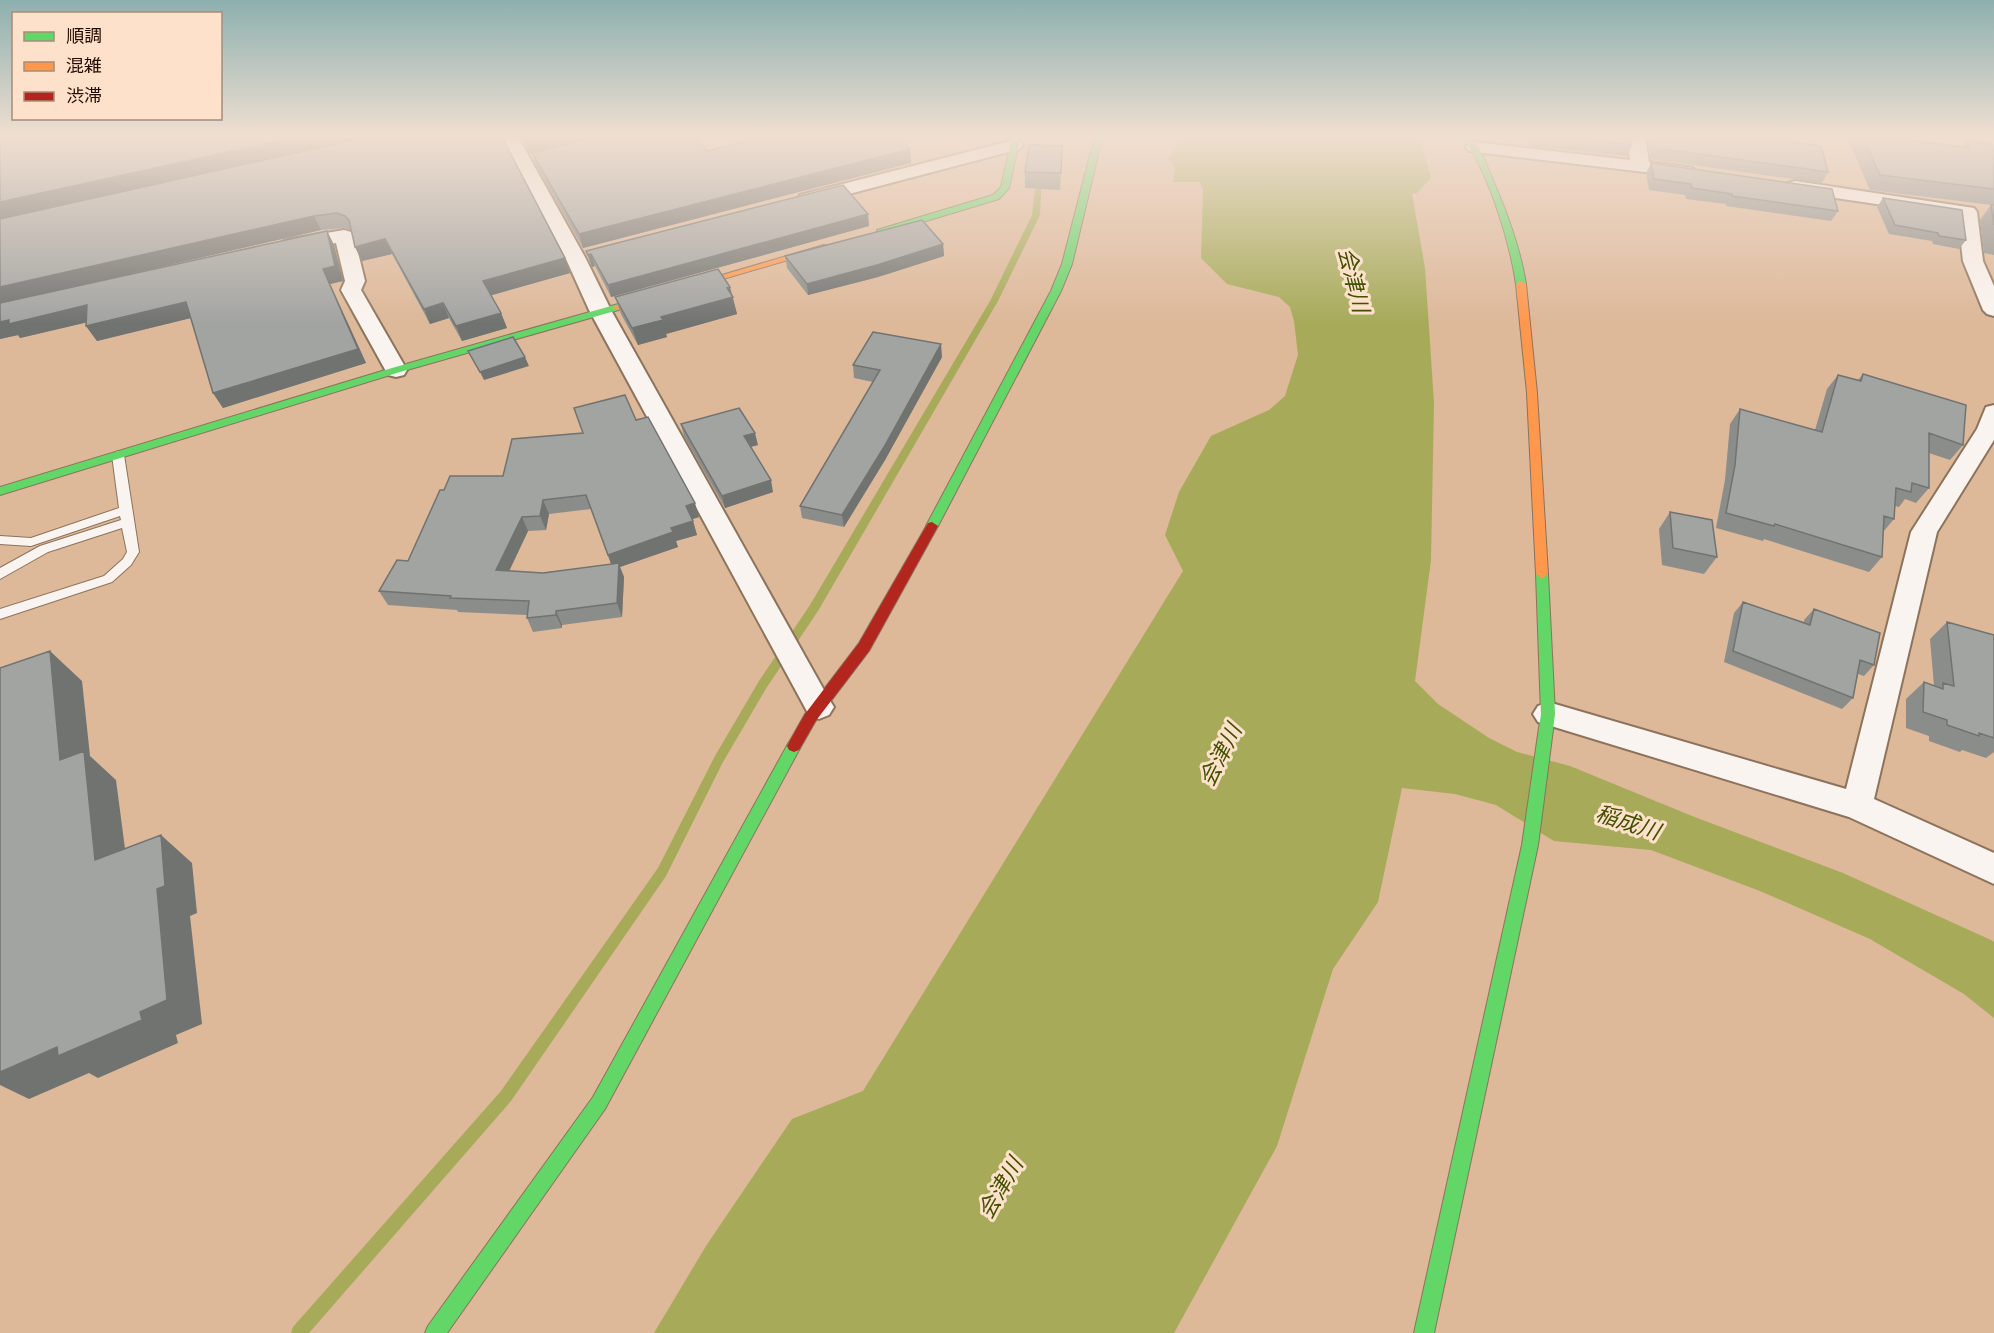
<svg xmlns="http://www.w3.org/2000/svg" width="1994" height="1333" font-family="Spectral,'Noto Sans JP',serif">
<rect width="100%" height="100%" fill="#ddb899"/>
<!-- water -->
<path fill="#a6aa59" d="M1184,137H1420L1431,178L1417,193L1412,194L1425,268L1434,403L1431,560L1415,681L1438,704L1489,738L1517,752L1570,766L1692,816L1843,873L1991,940L1994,942V1018L1964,994L1870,939L1760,891L1651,850L1554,841L1496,805L1455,794L1402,788L1378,902L1333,969L1277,1146L1174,1333H654L706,1246L792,1119L863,1091L1183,571L1165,535L1179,492L1211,436L1269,410L1285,396L1298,355L1294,321L1290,307L1279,297L1227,284L1201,258L1203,190L1199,182H1173L1175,167L1168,158Z"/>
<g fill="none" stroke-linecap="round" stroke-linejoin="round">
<!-- stream -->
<path fill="#a6aa59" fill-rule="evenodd" d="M1037,175L1042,176L1040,215L998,301L818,611L767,687L723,762L666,876L511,1101L309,1333H291L293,1327L501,1091L658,868L715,756L759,681L810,605L990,301L1032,215Z"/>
<!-- lane casing -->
<g stroke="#8c735c" stroke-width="2">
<path id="lane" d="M118,451L124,455L139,552L131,565L112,582L0,619V609L104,576L123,559L127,552L122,528L48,552L0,579V568L40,546L121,520L120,516L31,546L0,544V536L31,538L119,508L112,455Z"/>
</g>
<!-- street casing -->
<g stroke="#8c735c" stroke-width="4">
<path id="street" d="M500,137H518L586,259L611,310L829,699L834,707L829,715L819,719L809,715L589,310L566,259Z
M1627,137H1645L1649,162L1693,168L1696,172L1693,176L1687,177L1475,152L1469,151L1466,147L1469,143L1475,142L1630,160Z
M1014,140L1020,141L1023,145L1020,149L807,205L800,203L798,199L800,195Z
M1795,181L1974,208L1977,212L1983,261L1994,286V316L1987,314L1983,310L1963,261L1958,216L1788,191L1786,187L1788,183Z
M344,230L351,232L354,236L365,281L361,290L407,370L404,375L396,377L388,375L341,290L345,281L336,243L291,251L284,249L281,245L284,241L291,239Z
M1994,405V440L1937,532L1874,799L1994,853V884L1849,817L1538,722L1533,714L1538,706L1548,702L1846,789L1911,532L1977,429L1986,407Z"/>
</g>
<!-- fast casing -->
<g stroke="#8c735c" stroke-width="2">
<path id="fast" d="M1012,137H1020L1009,188L999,199L883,234H877V230L993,195L1001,187Z
M1097,137H1105L1099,151L1072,264L1061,291L938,526L936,529H928L926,526L1051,291L1062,264L1091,151Z
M1462,137H1471C1481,149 1486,163 1492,178C1507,213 1520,247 1526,284L1524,286L1516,284C1510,243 1488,169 1462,137Z
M618,304L623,307L622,309L400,372L0,495V487L392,368Z
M1542,569L1548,574L1555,714L1538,845L1434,1333H1414L1522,845L1541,714L1536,574Z
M794,740L799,742L801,746L799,750L605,1109L447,1333H425L428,1326L593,1097L789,742Z"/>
</g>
<!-- slow casing -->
<g stroke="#8c735c" stroke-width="2">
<path id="slow" d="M824,245L832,247L622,309H614L613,307Z
M1521,281L1526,284L1537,393L1548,574L1542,579L1536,574L1527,393L1516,284Z"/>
</g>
<!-- jam casing -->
<g stroke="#8c735c" stroke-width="2">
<path id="jam" d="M932,522L938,526L869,651L815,722L799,750L794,752L789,750L787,746L805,714L859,643L928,523Z"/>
</g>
<!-- lane -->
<use href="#lane" fill="#faf4f0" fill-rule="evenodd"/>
<!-- street -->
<use href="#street" fill="#faf4f0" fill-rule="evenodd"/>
<!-- fast -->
<use href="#fast" fill="#63d668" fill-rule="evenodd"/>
<!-- slow -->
<use href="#slow" fill="#ff974d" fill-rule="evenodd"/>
<!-- jam -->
<use href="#jam" fill="#b3261e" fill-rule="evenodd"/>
</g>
<!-- wall -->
<path fill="#8b8d8b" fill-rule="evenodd" d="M0,137H366L218,170L367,137H502L565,258L570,273L491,295L501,313L507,328L462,341L449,318L430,324L392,254L362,261L355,247L351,230L344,228L321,230L98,281L327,231L334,245L343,281L330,284L366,363L223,408L213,393L191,318L97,341L86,326L87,322L20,338L18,335L0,339Z
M520,137H594L544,150L707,151L910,149L911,163L583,248L536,166L532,153H529Z
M1527,137H1631L1632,145L1627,156L1529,146Z
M1646,137H1756L1828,172L1822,183L1650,159Z
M1847,137H1905L1907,140L1962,147L1967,141L1994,145V255L1984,253L1980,220L1991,205H1992L1870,190Z
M1062,146L1060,190L1025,188V172Z
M1651,163L1838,211L1831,221L1726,206V204L1686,199L1685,195L1649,190L1646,173Z
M1883,198L1966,240L1959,249L1933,244L1932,241L1889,234L1877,207Z
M868,214L869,226L611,297L595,266L592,267L586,251Z
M943,244L944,256L878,277L808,295L787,268L785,256Z
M732,295L737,314L666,334L667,337L638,345L621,314L615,297Z
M942,357L885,460L844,527L802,518L800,506L873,382L854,378L853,365Z
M1863,374L1963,445L1950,460L1929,453V488L1916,503L1905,499L1899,507L1895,506L1894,519L1883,532L1882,557L1869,572L1764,539L1763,541L1716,528L1725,480L1730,424L1740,409L1815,430L1827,389L1838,375L1858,380Z
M636,420L699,517L692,519L697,535L676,541L678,547L620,567L624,577L622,617L562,625V628L533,632L527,618V615L458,612L457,610L388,605L379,591L408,561L503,476L583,433ZM591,509L611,564L543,573L509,571L528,531L546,530L549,514Z
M681,424L758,445L750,447L773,492L725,508L684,436Z
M1670,512L1717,557L1704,574L1662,565L1659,529Z
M1743,602L1804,622V620L1814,609L1874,665L1864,676L1858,674L1853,698L1842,709L1724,662L1734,613Z
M1947,622L1994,635V752L1986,758L1962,750L1960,752L1929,741V736L1906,728V699L1924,682L1934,686L1930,639Z"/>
<!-- shaded-wall -->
<path fill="#717371" d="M297,137H366L0,219V202Z
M534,137H594L529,153L525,140Z
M910,149L911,163L583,248L579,234Z
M868,214L869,226L611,297L608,285Z
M314,216L321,230L0,304V287Z
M327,231L334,245L343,281L330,284L366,363L223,408L213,393L323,269Z
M385,239L392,254L362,261L355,247Z
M943,244L944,256L878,277L808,295L807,284Z
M591,254L595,266L592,267L588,255Z
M565,258L570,273L489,296L483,281Z
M730,287L737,314L666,334L667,337L638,345L632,328Z
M186,302L195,317L97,341L86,326Z
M443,303L449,318L430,324L424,309Z
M87,305L97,320L20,338L18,335L0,339V322Z
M501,313L507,328L462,341L456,326Z
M941,344L942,357L885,460L844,527L842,515Z
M525,357L529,366L484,380L480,372Z
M755,433L758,445L746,448L744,436Z
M771,480L773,492L725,508L722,496Z
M543,500L549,514L546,530L540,516Z
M695,503L699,517L690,520L686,506Z
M522,517L528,531L503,584L496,570Z
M693,521L697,535L676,541L678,547L620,567L624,577L622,617L617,603L613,569L608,555L671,528Z
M556,611L562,625V628L556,615Z
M50,651L82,681L90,756L116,780L130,887L95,860L60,760Z
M161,835L192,863L197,913L190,916L202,1024L176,1035L178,1043L98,1078L89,1073L29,1099L0,1085V1072L140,1012L157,889Z"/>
<!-- building -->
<path fill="#a2a4a2" stroke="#717371" stroke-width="1.5" d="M0,137H297L0,202Z
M367,137H502L565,258L483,281L501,313L456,326L443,303L424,309L385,239L355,247L349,220L345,216L337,213L314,216L0,287V219Z
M523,137H534L525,140Z
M597,137H696L707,151L763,137H897L910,149L579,234L532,153Z
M1558,137H1631L1632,145Z
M1653,137H1756L1821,146L1828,172L1655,148Z
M1863,137H1905L1907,140L1970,148L1967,141L1994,145V189L1880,175Z
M1029,145L1062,146L1061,173L1025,172Z
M1651,163L1832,189L1838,211L1732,196V194L1692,188L1691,184L1654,179Z
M843,185L868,214L608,285L591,254L588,255L586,251Z
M1883,198L1962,210L1966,240L1939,236L1938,233L1895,225Z
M1991,205H1994V225Z
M922,220L943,244L877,265L807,284L785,256Z
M327,231L335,266L323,269L358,349L213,393L186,302L86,326L87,305L9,324V320L0,322V303Z
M718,269L730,287L727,288L733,297L661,317L663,320L632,328L615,297Z
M873,332L941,344L884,447L842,515L800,506L880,370L853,365Z
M513,337L525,357L480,372L468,351Z
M1863,374L1966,405L1963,445L1929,433V488L1912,483L1911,492L1896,488L1894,519L1884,516L1882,557L1775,524L1774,526L1726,513L1735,465L1740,409L1822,432L1838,375L1861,381Z
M625,395L636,420L648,417L695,503L686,506L693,521L671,528L673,532L608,555L586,495L543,500L540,516L522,517L496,570L543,573L619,563L617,603L556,611V615L527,618L529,601L450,598L451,596L379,591L397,560L408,561L440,490H444L450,476H503L512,439L583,433L574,408Z
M739,408L755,433L744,436L771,480L722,496L681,424Z
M1670,512L1712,520L1717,557L1673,548Z
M1743,602L1810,625L1814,609L1880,633L1874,665L1860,660L1853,698L1733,651Z
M1947,622L1994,635V738L1979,733V736L1947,725V720L1923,712L1924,682L1943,689V683L1954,686Z
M50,651L60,760L84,751L95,860L161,835L165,886L157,889L167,1000L140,1012L142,1020L58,1056L57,1047L0,1072V668Z"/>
<!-- sky -->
<linearGradient id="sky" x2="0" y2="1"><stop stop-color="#8db0af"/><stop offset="0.42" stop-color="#f0dfd1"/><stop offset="1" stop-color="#f0dfd1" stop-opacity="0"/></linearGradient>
<rect width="1994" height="324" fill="url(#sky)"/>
<g text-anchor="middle" stroke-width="6" stroke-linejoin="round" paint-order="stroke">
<!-- water labels -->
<g font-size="22" font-style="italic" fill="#425100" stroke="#fde1cb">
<text transform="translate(1354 280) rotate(76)" y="8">会津川</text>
<text transform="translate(1220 755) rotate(-63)" y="8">会津川</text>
<text transform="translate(1628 822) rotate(18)" y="8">稲成川</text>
<text transform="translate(1000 1188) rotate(-60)" y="8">会津川</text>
</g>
</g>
<!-- legend -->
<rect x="12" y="12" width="210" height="108" fill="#fde1cb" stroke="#a68c7a" stroke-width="1.5"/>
<rect x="24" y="32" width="30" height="9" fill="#63d668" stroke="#a68c7a" stroke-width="1.5"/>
<text x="66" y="42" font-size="18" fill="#240c00">順調</text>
<rect x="24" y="62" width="30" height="9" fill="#ff974d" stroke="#a68c7a" stroke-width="1.5"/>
<text x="66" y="72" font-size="18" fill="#240c00">混雑</text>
<rect x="24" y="92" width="30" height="9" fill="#b3261e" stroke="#a68c7a" stroke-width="1.5"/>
<text x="66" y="102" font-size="18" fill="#240c00">渋滞</text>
</svg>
